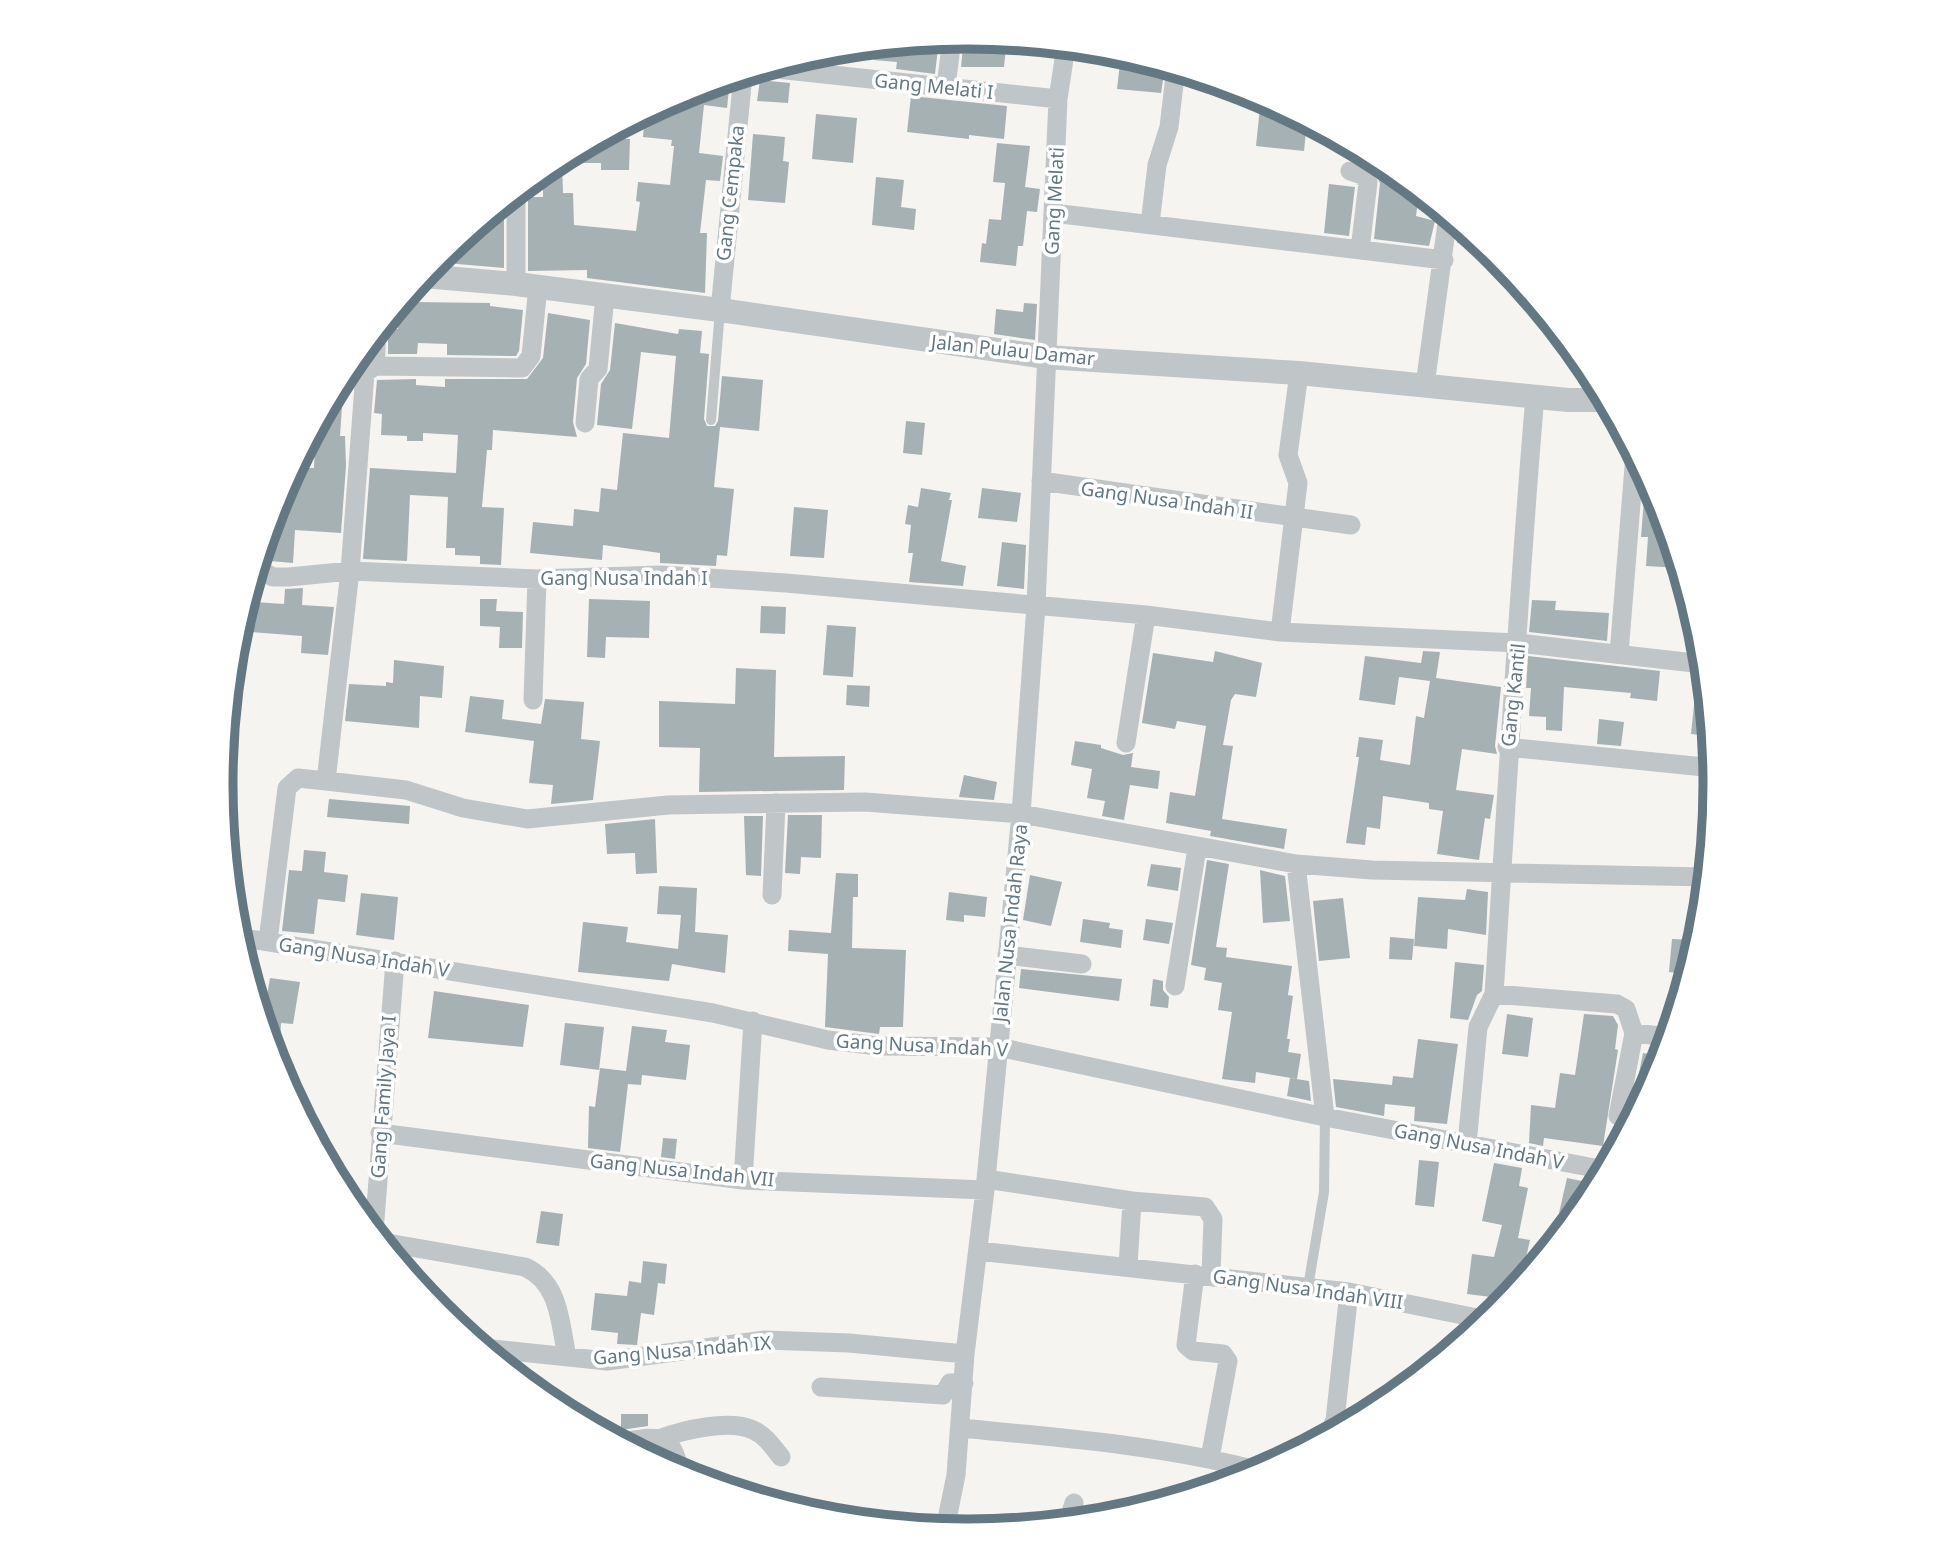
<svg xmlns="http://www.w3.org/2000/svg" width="1936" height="1568" font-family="'Noto Sans',sans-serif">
<rect width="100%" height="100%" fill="#f5f4f0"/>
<!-- building -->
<path fill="#a6b1b4" d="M964,37L978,38V44L1006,47L1004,67H961Z
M939,40L935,74L896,69L897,62L874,60L875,46Z
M1120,63L1165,68L1161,93L1117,89Z
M730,79L727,108L704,105L699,153L723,156L720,181L706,180L700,233H707L705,293L587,278V270L528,271V197H543V171L598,138L630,139L629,170H601V163H562L563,193H573L574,225L636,231L640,202L636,201L638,182L670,185L674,146H671L672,140L643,137L645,113L682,93Z
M760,80L790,83L788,103L757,101Z
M911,96L1007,106L1004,139L969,135V139L907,132Z
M1261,97L1307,122L1304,151L1256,146Z
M816,114L857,118L853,163L812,159Z
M753,134L785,137L783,161L789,162L785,203L748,200Z
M997,143L1030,146L1025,187L1040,189L1037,212L1027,211L1023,246H1018L1016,266L980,262L982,243L986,244L989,219L1001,220L1005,183L993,182Z
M1376,159L1395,172L1393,187L1419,192L1416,216L1435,221L1429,246L1374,239L1380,183L1374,171Z
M876,177L904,180L901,207L916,209L914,230L872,225Z
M1329,184L1355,187L1349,236L1324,233Z
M504,203V268L434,262L440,255Z
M1459,225L1463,228L1483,245L1457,243Z
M414,287V302L490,303V306L523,310L519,351L516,356L447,355V344L418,343L417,354H388V328L398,329L399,305Z
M1024,303L1037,304L1035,340L994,334L996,309L1023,312Z
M548,313L590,320L586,364L577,378L573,422L577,437L493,430L492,450H487L482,507L504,508L501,565L480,564V556L455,555V548H446L448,497L410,495L407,561L363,559L370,468L456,473L458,435L423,433V441H407V436L381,435L382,414L374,413L377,380L416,379V385L445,387V379H527L543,358Z
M615,323L678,334L679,329L702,331L700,353L709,354L704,419L707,426H715L718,421L722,376L763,380L759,431L720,427L714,487L734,489L727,556L717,555L716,566L660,563V553L603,545L602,560L530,553L533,522L573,526L574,509L599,512L601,488L617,490L623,433L669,438L676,356L641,352L632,429L597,425L601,384L610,370Z
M364,348L363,359L353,372L351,393L343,392L340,436H345L346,466L341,533L295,530L293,563L270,561L261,557L262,551L278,498L294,468H314L316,427L347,369Z
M906,421L925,423L922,455L903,453Z
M1646,474L1659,498L1680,568L1646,566L1648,537H1641Z
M921,488L951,493L949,500H952L941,561L966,566L963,586L909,582L913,553H908L911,525L905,524L908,505L918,507Z
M982,488L1021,493L1017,522L978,518Z
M794,507L828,510L824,558L790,556Z
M1002,542L1026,545L1024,589L997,586Z
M303,588L302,605L334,607L328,655L301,653L302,636L252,632L254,602L284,604L285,589Z
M480,599H497L496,611L523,612L522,648H499L500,627L480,626Z
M589,599L650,601L649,638L606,637L605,658L587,657Z
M1532,600L1556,601L1555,610L1609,613L1607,641L1529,632Z
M761,606L786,607L785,634L760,633Z
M827,625L856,627L853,677L823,675Z
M1215,651L1262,663L1256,697L1235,694L1231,700L1223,745L1233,746L1222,819L1287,829L1284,849L1210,836L1211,831L1166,823L1170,792L1195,796L1206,726L1177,721L1175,729L1142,723L1153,653L1213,662Z
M1423,651L1440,652L1436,678L1501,687L1495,746L1497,754L1462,749L1456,790L1494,795L1490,819L1485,818L1479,860L1437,854L1443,811L1429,809V803L1383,796L1380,829L1367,827L1365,845L1346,843L1359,757H1356L1359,737L1383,740L1380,760L1410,765L1416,716L1424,718L1430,681L1399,677L1395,705L1359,700L1365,656L1421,663Z
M1528,656L1660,671L1657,701L1630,698L1631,693L1564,687L1562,731L1546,730V717L1529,716L1531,688H1526Z
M394,660L444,666L442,698L420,696L419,728L345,721L349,684L386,686V682L393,683Z
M736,668L776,670L774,757L845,756L844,790L699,792L700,748L659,747V701L735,704Z
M1697,676H1705L1710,736L1691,734Z
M847,685L870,686L869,707L846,705Z
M470,696L504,700L502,719L541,724L545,699L584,702L581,739L600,741L593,800L551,804L553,785L529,783L534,741L465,732Z
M1599,719L1624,722L1621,746L1597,744Z
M1075,741L1101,745V748L1123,755L1133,753L1131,767L1160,771L1158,789L1130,785L1124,820L1102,816L1105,801L1087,798L1092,769L1071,765Z
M964,775L997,782L994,800L959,797Z
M329,799L410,806L409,824L327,817Z
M788,815H822L821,858L801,857L800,874L785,873Z
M744,816H763L761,876L746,875Z
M655,819L657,873L636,874L635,853L607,854L605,824Z
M304,850L326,852L324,872L348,875L345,902L318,899L314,934L282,931L289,870L302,871Z
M1207,860L1229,864L1216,947L1227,948L1226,957L1292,966L1288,995L1293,996L1287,1039H1290L1288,1052L1301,1054L1297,1079L1256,1072L1255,1083L1222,1079L1232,1012L1218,1010L1222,983L1204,980L1206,968L1191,965Z
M1151,864L1181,868L1178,891L1147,886Z
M1260,870L1285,876L1290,921L1263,923Z
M836,873L858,874V897H853L852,948L906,950L903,1027H880L879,1034L825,1027L828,954L788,951L789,930L831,933Z
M1030,875L1062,882L1051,926L1023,920Z
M659,886L697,888L695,932L728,935L725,973L672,964L669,981L578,972L583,922L628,927L626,942L678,949L681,915L657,914Z
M1467,889L1488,892L1486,935L1448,929L1447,949L1414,946L1418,897L1465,900Z
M949,892L987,897L985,917L964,915V922L946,920Z
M361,893L398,897L394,940L356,935Z
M1343,898L1350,958L1319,961L1313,901Z
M1083,919L1110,923L1109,928L1123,930L1121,948L1080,942Z
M1146,919L1173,923L1169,944L1143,940Z
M1390,937L1414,939L1412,960L1389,959Z
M1672,939L1698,940L1688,974L1669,972Z
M1455,962L1484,965L1482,991L1477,995L1468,1020L1450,1018Z
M1021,969L1122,979L1119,1001L1019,988Z
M270,978L300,982L293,1024L281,1023L280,1040L268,1039L263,1020Z
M1153,979L1163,981V990L1169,997L1168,1008L1150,1006Z
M434,991L529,1005L523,1047L428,1038Z
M1507,1014L1533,1018L1528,1057L1502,1054Z
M1584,1014L1613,1016L1618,1025L1615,1049L1618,1050L1603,1146L1544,1138L1543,1146L1529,1143L1531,1105L1555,1108L1560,1073L1575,1075Z
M565,1023L604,1027L599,1070L560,1065Z
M632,1026L667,1030L665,1042L690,1045L686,1080L642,1075L641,1085L628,1084L620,1152L588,1148L589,1106L595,1107L600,1068L626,1071Z
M1418,1039L1458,1044L1447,1124L1414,1121L1415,1107L1385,1104L1384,1116L1336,1107L1333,1079L1392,1085L1393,1076L1413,1078Z
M1643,1053L1662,1056L1650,1085L1637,1083Z
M1290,1078L1309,1081L1311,1101L1287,1096Z
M663,1138L677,1139L675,1159L661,1157Z
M1419,1160L1439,1162L1434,1207L1415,1205Z
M1494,1163L1522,1168L1519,1186L1528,1188L1518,1238L1530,1240L1520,1284L1507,1299L1467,1294L1472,1254L1494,1257L1502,1225L1482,1221Z
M1567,1178L1592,1183L1589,1200L1576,1216L1559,1213Z
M541,1211L563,1214L559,1246L536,1243Z
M643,1261L667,1264L665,1284L658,1283L654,1315L641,1313L637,1345L617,1344L618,1333L591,1330L595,1293L627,1296L629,1281L641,1283Z
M621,1414H648V1426L621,1430Z"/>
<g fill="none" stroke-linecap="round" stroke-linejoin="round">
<!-- service -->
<path stroke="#c0c5c7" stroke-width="10" d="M711,420L720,310
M1308,1287L1324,1192L1325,1117"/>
<!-- minor -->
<path stroke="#c0c5c7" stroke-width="19" d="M767,68L1058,99
M946,87L952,38
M1350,171L1362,175L1368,182L1360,250
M516,193V284
M1053,213L1444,260
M1150,224L1157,165L1169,127L1175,76
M720,310L743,75
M375,366L377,332
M1425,385L1448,216
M585,423L589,379L598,369L605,296
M1041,481L1351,525
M256,568L273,577H289L350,571L537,579L661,575L786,583L1146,615L1280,632L1518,643L1703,664
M1280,632L1298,483L1288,455L1299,373
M1619,654L1635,454
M533,700L537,579
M1126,743L1146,615
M1507,747L1714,768
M326,781L406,790L463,808L527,819L668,805L865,802L1021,814L1296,864L1372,870L1706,877
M1296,864L1325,1117
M772,895L776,803
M237,937L713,1013L828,1040L878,1046L998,1047L1325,1117L1605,1170
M268,941L287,788L298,778L326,781L350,571L365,373L375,366L522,368L531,356L538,287
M1007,955L1082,964
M1175,986L1197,848
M1494,994L1617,1004L1626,1009L1634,1033L1668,1037
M1618,1116L1634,1033
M380,1133L743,1180L985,1190
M1467,1144L1478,1027L1494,994C1507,795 1518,595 1535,396
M986,1179L1132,1201L1128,1266
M743,1180L753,1021
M1132,1201L1205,1207L1213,1219L1211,1275
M374,1232L395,961
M382,1242L525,1267C560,1283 560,1323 567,1357
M978,1251L1349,1292L1487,1320
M1195,1274L1186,1345L1193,1351L1223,1354L1228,1361L1210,1458
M483,1348L607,1361L765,1340L849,1343L965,1354
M821,1387L943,1395L950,1383H964
M961,1428C1062,1438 1162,1445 1260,1471
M1329,1434L1335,1420L1349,1292
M659,1439C683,1430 729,1419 753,1430C765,1435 773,1447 781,1457
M622,1442C660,1436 672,1432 680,1473
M1068,1521L1074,1503
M945,1529L956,1475L965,1354L985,1190L1021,814L1036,605L1058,99L1066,46"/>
<!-- tertiary -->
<path stroke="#c0c5c7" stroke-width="24" d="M423,276L516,284L720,310L1046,357L1299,373L1568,400H1606"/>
</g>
<g text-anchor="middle" stroke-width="7" stroke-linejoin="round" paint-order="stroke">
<!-- street labels -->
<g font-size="19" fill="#637883" stroke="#fff">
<text transform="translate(934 86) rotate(6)" y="7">Gang Melati I</text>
<text transform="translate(730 193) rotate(-84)" y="7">Gang Cempaka</text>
<text transform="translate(1054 201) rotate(-87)" y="7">Gang Melati</text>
<text transform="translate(1013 350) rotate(6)" y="7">Jalan Pulau Damar</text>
<text transform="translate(1167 500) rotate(8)" y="7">Gang Nusa Indah II</text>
<text x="624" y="585">Gang Nusa Indah I</text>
<text transform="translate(1513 695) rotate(-84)" y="7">Gang Kantil</text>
<text transform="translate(1010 923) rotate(-84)" y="7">Jalan Nusa Indah Raya</text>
<text transform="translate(364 957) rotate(9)" y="7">Gang Nusa Indah V</text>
<text transform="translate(922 1045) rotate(3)" y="7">Gang Nusa Indah V</text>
<text transform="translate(383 1097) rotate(-86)" y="7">Gang Family Jaya I</text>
<text transform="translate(1479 1146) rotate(11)" y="7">Gang Nusa Indah V</text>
<text transform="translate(682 1170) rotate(6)" y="7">Gang Nusa Indah VII</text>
<text transform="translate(1308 1289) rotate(8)" y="7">Gang Nusa Indah VIII</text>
<text transform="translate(682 1350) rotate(-5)" y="7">Gang Nusa Indah IX</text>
</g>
</g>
<!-- crop -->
<path d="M0 0H1936V1568H0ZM233 784a735 735 0 1 1 1470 0a735 735 0 1 1-1470 0Z" fill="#fff" fill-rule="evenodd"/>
<path fill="none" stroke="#637883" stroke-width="9" d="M233 784a735 735 0 1 1 1470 0a735 735 0 1 1-1470 0Z"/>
</svg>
